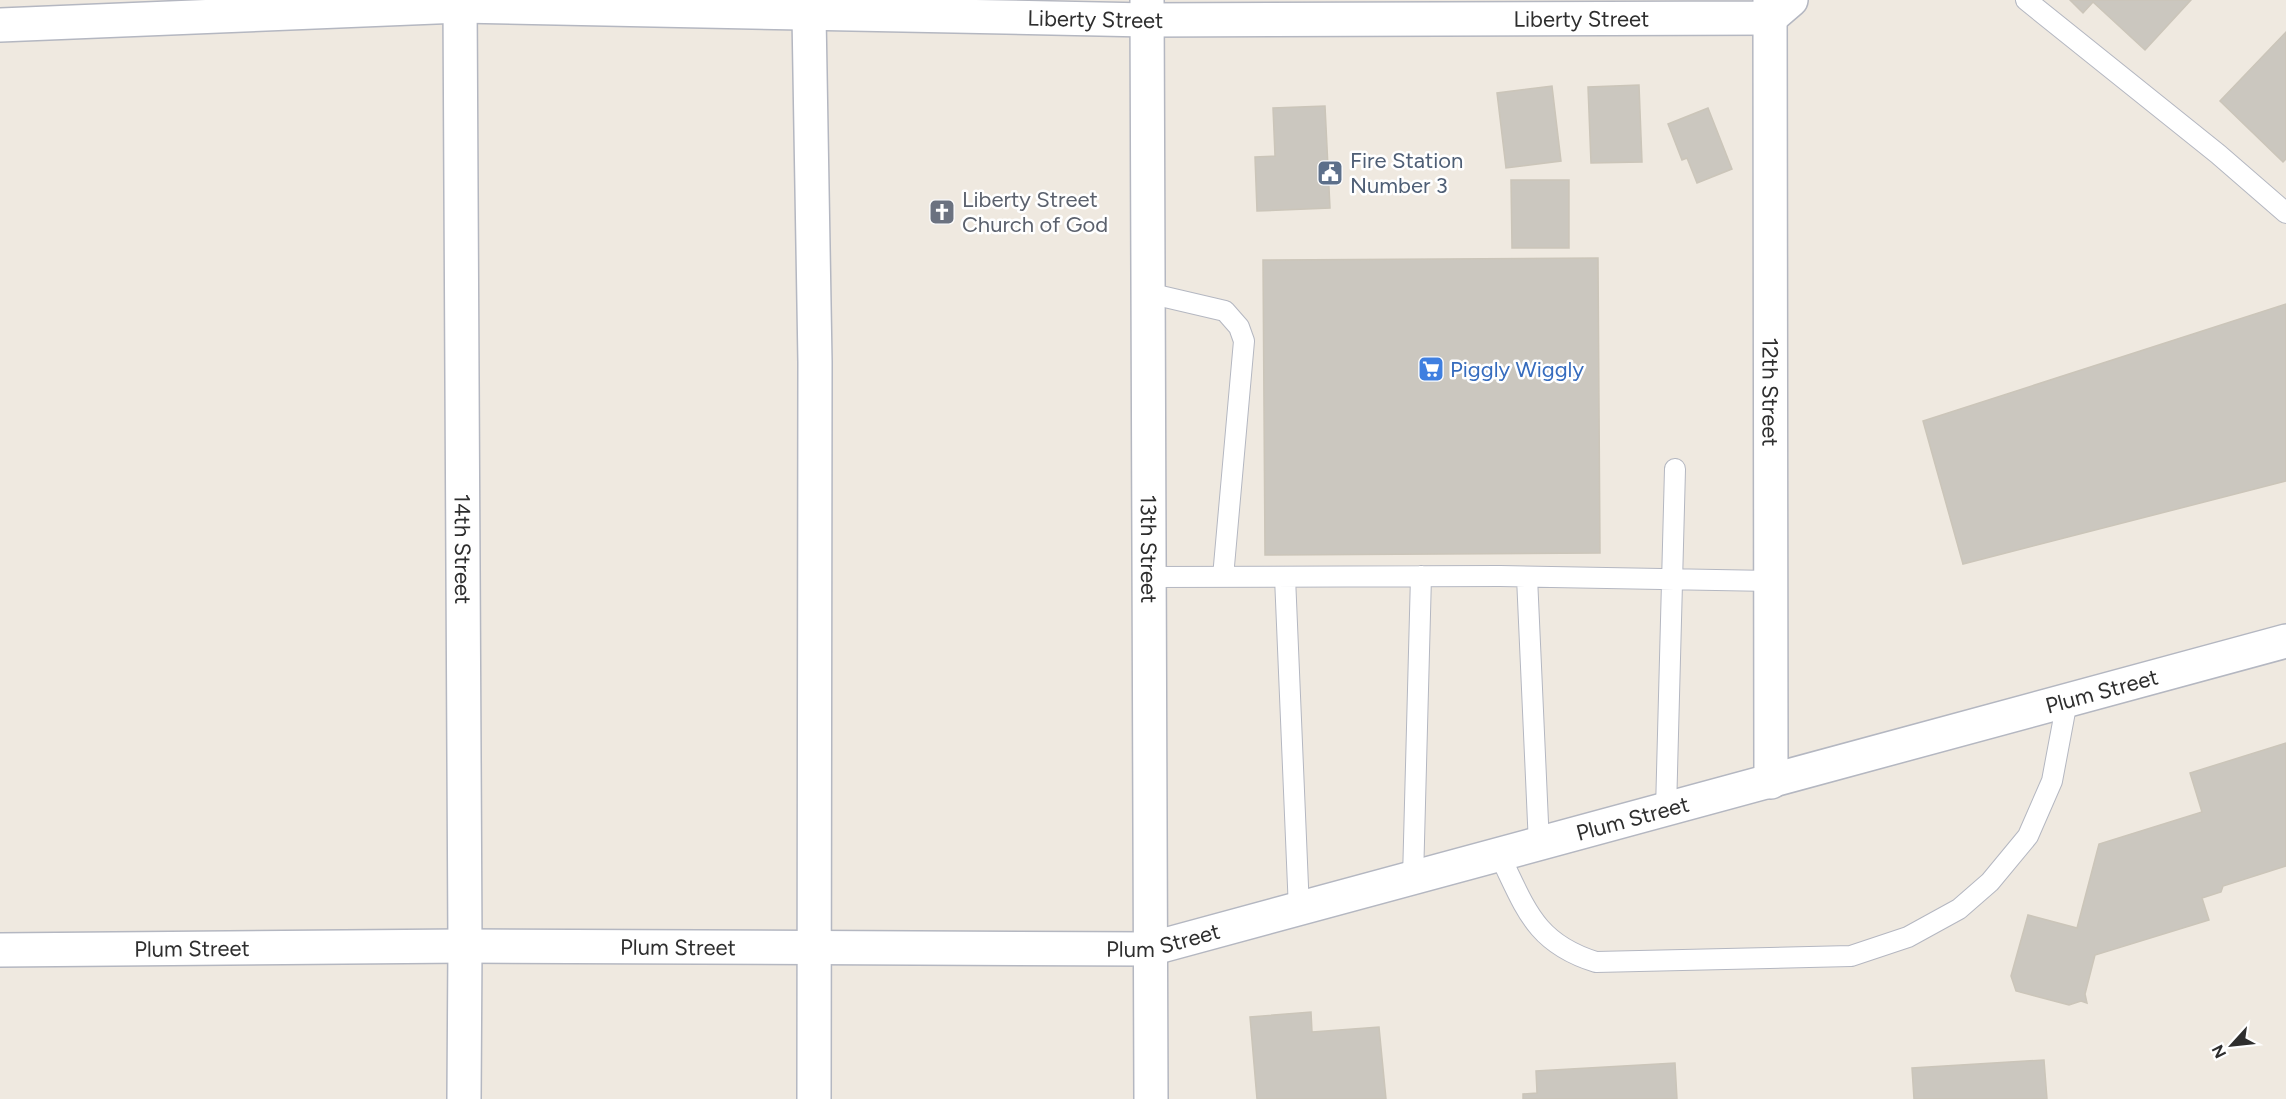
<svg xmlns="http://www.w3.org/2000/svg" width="2286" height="1099" font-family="Figtree,sans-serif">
<rect width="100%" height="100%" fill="#efe9e0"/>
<!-- building -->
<path fill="#cbc7bf" stroke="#cbc5b9" stroke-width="1.5" d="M2070,0H2191L2145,50L2093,2L2083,13Z
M2286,32V159L2283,162L2220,101Z
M1639,85L1642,162L1591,163L1588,87Z
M1552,86L1561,161L1506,168L1497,93Z
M1325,106L1330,208L1257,211L1255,157L1275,156L1273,108Z
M1708,108L1732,169L1697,183L1687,158L1682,160L1668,124Z
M1511,180H1569V248H1512Z
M1598,258L1600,553L1265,555L1263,260Z
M2286,304V481L1963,564L1923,421Z
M2286,743V866L2223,886L2221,892L2202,898L2209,920L2095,955L2085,994L2087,1003L2081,1001L2069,1005L2016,991L2011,976L2028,915L2077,928L2099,844L2202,812L2190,773Z
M1311,1012L1312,1032L1379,1027L1386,1099H1257L1250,1017Z
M2044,1060L2047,1099H1914L1912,1068Z
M1675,1063L1677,1099H1523V1094L1537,1093L1536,1071Z"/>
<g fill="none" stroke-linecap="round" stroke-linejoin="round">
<!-- lane casing -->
<g stroke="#b4b7c1" stroke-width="22">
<path id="lane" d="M2026,0L2218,154L2286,213
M1148,293L1225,311L1239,327L1244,341L1223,577
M1149,577L1500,576L1771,581
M1285,577L1299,910
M1527,577L1539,845
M1666,810L1675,469
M1500,856C1526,909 1535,943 1596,962L1851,956L1908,937L1959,909L1990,882L2028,836L2052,781L2067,701
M1413,879L1421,576"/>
</g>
<!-- street casing -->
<g stroke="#b4b7c1" stroke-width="36">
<g id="street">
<path id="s1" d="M460,0L465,946L464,1099"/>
<path id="s2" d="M1770,0L1771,782"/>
<path d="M809,15L815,362L814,1099"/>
<path id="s3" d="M0,25L460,6L1147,20L1770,18L1791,0"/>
</g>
</g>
<!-- secondary casing -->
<g stroke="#b4b7c1" stroke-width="36">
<g id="secondary">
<path id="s4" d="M1147,0L1151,1099"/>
<path id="s5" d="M0,950L465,946L1150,949L2286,641"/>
</g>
</g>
<!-- lane -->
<use href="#lane" stroke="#fff" stroke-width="20"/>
<!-- street -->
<use href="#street" stroke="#fff" stroke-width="33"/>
<!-- secondary -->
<use href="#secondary" stroke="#fff" stroke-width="33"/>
</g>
<!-- icons -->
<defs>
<g id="civic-square" transform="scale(1.35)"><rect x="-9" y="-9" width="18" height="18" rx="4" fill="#5c6f8a" stroke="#fff"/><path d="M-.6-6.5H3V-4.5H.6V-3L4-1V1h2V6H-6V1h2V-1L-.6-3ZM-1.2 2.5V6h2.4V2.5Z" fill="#fff"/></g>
<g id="church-square" transform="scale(1.35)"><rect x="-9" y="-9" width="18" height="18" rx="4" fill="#6b7280" stroke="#fff"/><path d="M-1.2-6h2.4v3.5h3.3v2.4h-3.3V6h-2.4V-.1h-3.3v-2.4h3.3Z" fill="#fff"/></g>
<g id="supermarket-square" transform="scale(1.35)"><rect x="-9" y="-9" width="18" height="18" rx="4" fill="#3f7fe0" stroke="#fff"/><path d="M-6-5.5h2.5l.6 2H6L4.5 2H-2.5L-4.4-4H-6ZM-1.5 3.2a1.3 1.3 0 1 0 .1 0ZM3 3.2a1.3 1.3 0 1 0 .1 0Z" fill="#fff"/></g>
</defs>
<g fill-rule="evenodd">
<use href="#civic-square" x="1330" y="173"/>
<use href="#church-square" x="942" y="212"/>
<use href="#supermarket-square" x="1431" y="369"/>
</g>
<g text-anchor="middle" stroke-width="5" stroke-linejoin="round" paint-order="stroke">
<!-- street labels -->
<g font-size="22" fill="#2e2e2e" stroke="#fff">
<text dy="8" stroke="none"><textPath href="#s3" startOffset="1096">Liberty Street</textPath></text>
<text dy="8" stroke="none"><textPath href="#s3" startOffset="1582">Liberty Street</textPath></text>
<text dy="8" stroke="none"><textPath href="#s2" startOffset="392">12th Street</textPath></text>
<text dy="8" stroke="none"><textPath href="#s4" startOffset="549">13th Street</textPath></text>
<text dy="8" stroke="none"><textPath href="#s1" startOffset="549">14th Street</textPath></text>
<text dy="8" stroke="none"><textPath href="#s5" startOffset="2136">Plum Street</textPath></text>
<text dy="8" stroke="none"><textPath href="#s5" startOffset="1650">Plum Street</textPath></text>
<text dy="8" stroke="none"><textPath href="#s5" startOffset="1164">Plum Street</textPath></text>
<text dy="8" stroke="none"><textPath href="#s5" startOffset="678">Plum Street</textPath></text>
<text dy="8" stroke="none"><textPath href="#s5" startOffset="192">Plum Street</textPath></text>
</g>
<!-- service labels -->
<g font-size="22" fill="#4e5e75" stroke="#fff" text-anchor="start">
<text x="1350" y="168">Fire Station<tspan x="1350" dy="25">Number 3</tspan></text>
</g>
<!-- worship labels -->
<g font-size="22" fill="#5b616d" stroke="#fff" text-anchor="start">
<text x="962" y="207">Liberty Street<tspan x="962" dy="25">Church of God</tspan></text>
</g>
<!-- shop labels -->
<g font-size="22" fill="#366cbe" stroke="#fff" text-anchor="start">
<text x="1450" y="377">Piggly Wiggly</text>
</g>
</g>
<!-- north arrow -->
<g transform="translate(2232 1045) rotate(243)" stroke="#ffffff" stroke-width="4.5" paint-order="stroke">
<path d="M0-4.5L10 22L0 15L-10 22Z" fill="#2e2e2e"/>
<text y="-9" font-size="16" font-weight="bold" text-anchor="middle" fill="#2e2e2e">N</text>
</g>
</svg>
